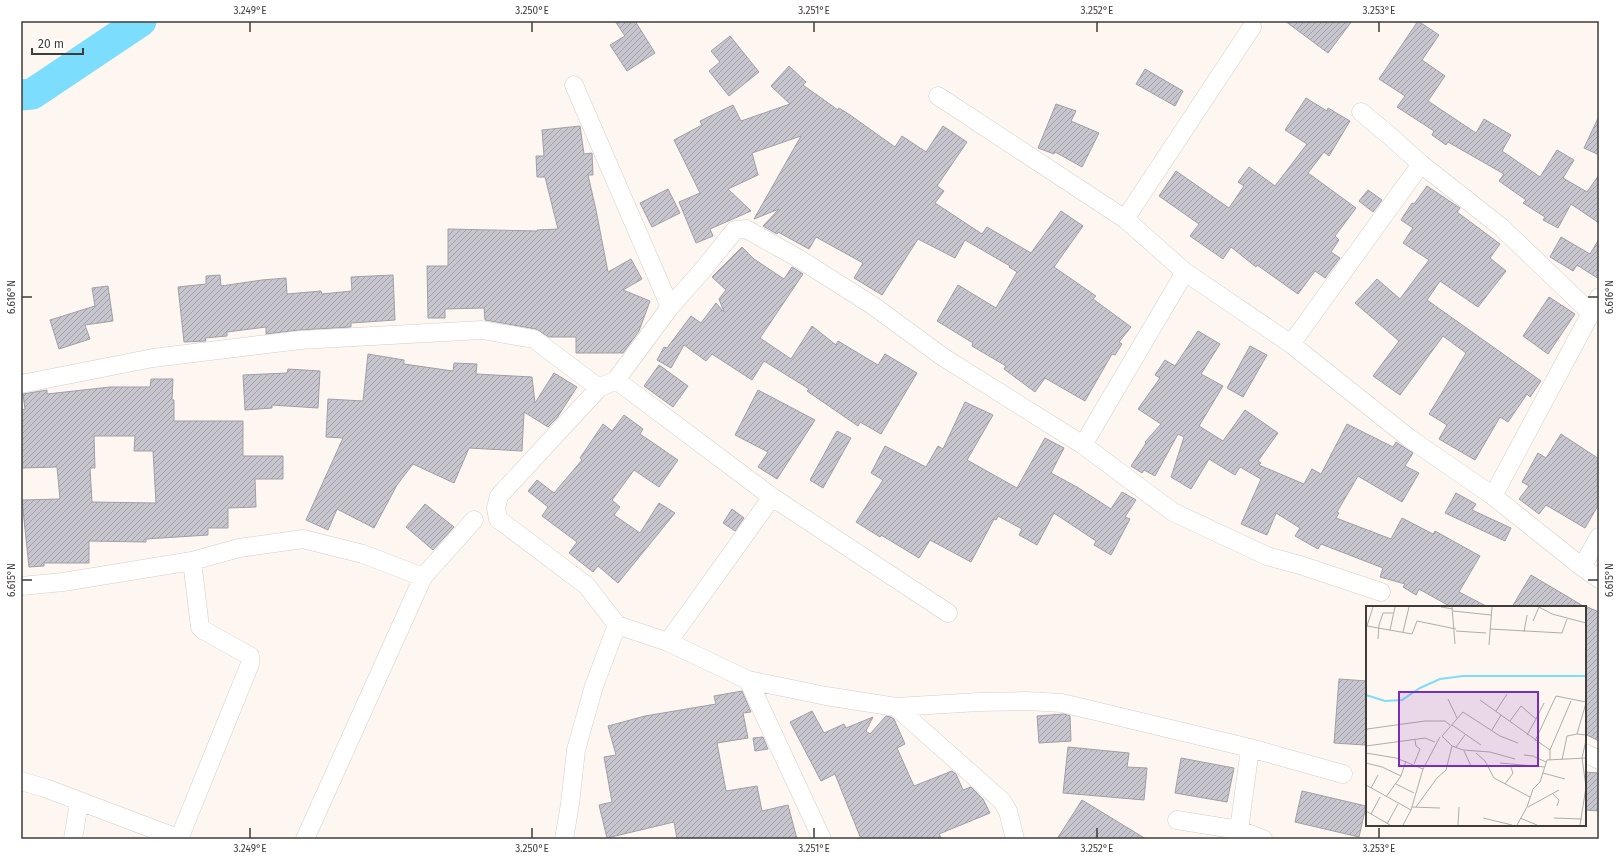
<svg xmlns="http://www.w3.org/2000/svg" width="1620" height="860" font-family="'Fira Sans',sans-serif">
<defs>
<pattern id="building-hatch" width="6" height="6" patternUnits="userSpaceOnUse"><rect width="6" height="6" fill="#c7c5cd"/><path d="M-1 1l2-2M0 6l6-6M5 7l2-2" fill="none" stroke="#a3a1a7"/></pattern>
</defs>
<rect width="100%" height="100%" fill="#fef6f0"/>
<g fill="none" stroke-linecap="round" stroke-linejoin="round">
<!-- river -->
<path stroke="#7cdefc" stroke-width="31" d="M21,95L32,94L141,21"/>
</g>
<!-- building -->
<path fill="url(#building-hatch)" stroke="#a19fa7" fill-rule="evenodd" d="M615,21H635L655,53L627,71L610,45L625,36Z
M1285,21H1352L1328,53Z
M1418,21L1439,35L1422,60L1445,76L1428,101L1476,133L1484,119L1511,135L1502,151L1540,177L1557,150L1574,160L1563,178L1587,192L1599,175V223L1571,204L1558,228L1543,220L1545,217L1523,203L1526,200L1499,181L1504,174L1448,142L1446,145L1432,135L1434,131L1397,107L1405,96L1379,79Z
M730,36L759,72L729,96L709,71L720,62L711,51Z
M789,66L806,82L803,85L838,110L839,108L850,115L895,147L902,136L926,152L943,126L967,142L937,186L944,191L935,203L982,234L987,227L1031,253L1061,211L1083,226L1054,267L1096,296L1093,299L1131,327L1119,342L1122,344L1115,355L1112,354L1085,401L1045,378L1035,392L1004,369L1006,366L972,346L973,343L937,321L958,285L996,308L1017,272L1009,267L1010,266L965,240L955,258L918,239L882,295L854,278L863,263L816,237L809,249L778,232L777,234L763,226L779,209L754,219L801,136L752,153L758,175L728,189L751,211L710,229L713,236L696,243L679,202L700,193L674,140L702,125L700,121L733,105L741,121L790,104L771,86Z
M1145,69L1183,91L1175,106L1136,84Z
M1306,98L1327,111L1328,108L1350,121L1329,156L1324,152L1308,173L1356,208L1335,236L1339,240L1331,252L1340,258L1325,278L1315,271L1298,294L1257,265L1256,267L1231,247L1223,259L1190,236L1199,224L1159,196L1176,171L1229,208L1244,186L1238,182L1249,167L1275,186L1307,144L1285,130Z
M1056,104L1076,111L1071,121L1099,133L1082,167L1055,152L1054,154L1038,148Z
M1599,116V155L1584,148Z
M580,126L584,154L592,153L593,175H588L596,210L608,272L631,259L642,279L623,290L650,301L639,331L623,353H576V337H549L536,329L485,320L484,308L445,309V318H428L427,266H448V229L537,231V230L558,229L545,177H537L536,156H544L542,130Z
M1427,186L1460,208L1457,212L1500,244L1490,258L1506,271L1478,307L1440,281L1427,300L1541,381L1530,397L1527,394L1508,422L1500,417L1475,460L1439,439L1447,425L1429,414L1466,353L1443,336L1400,395L1373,376L1399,341L1355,303L1377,279L1400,299L1429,260L1403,243L1413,228L1401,220L1412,203L1414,204Z
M668,189L680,213L652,227L640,203Z
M1368,190L1382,200L1373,212L1359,201Z
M1561,237L1590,254L1599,239V279L1577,265L1573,271L1550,257Z
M742,247L754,259L784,279L792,267L803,274L760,338L791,359L812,326L836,345L838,341L878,365L885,354L917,373L881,434L860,422L858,426L807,391L809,389L764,361L752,380L712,354L706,361L684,345L671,368L657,360L664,347L667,348L691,316L701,323L716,303L724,312L719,299L726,290L712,277Z
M220,275L221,286L262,280L286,278L287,294L321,291L322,294L352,291L351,277L393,275L395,320L351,323V327L299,330L266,334V327L227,332V336L205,338L206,341L184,342L178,287L206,284V276Z
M108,286L113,321L85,325L90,339L59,349L50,320L95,306L92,288Z
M1549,297L1575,314L1548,354L1523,336Z
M1198,331L1220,344L1201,374L1223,386L1199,426L1223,441L1245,410L1278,433L1258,461L1261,463L1259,465L1304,484L1312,469L1321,474L1347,424L1393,447L1396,442L1402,446L1413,453L1405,466L1419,473L1402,502L1358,476L1337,512L1339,513L1336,518L1391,539L1402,518L1433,534L1435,531L1480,556L1459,592L1488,607H1451L1419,589L1416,595L1403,587L1405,584L1380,577L1383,568L1321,544L1318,549L1295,536L1300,528L1276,513L1267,535L1241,524L1261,479L1240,467L1235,475L1209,459L1191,489L1171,477L1184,437L1178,434L1155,476L1144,470L1142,473L1131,466L1146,443L1145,442L1161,424L1138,409L1160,378L1155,375L1165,360L1175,366Z
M1250,346L1267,355L1243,397L1227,388Z
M368,354L404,360V364L453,371L454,363L477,364L476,374L532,377L535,403L554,373L577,387L557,418L548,427L524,412L522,451L469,448L454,483L413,464L397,485L374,528L337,509L328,530L306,520L343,438L326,437L328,399L363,401Z
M659,365L688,386L673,407L644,386Z
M288,369L320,371L318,408L272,405V408L245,410L243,375L287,373Z
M151,379H173L172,400H174V421H243V456H283V479H255L256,507L228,508V528H208V535L146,539V542L89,541V563H44V566L29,567L22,500L60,499L57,467L21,468V410L25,409L23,394L47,390V394L110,387H150ZM94,436H135L134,451H153L156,503L92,502L90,468H95Z
M758,390L815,420L777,479L758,467L768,452L735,435Z
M965,402L993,415L967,460L1017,488L1045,438L1064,448L1051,473L1077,487L1111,509L1122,492L1136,500L1125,517L1130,519L1111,555L1094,545L1096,541L1054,513L1037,545L1019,535L1022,529L998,516L996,520L994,519L971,562L930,540L919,558L881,535L880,537L856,522L883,480L871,473L885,446L926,467L938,446L943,449Z
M624,415L643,429L640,434L678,460L659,487L634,470L612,500L620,507L614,515L640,533L659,503L675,513L618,583L598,566L593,572L569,553L577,542L542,516L548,507L528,491L537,480L554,493L582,460L580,458L603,424L612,431Z
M837,431L851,438L823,488L810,480Z
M1561,434L1599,459V504L1585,528L1546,505L1539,514L1519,499L1529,486L1522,482L1538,453L1546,458Z
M1456,493L1476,504L1472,510L1511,528L1505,541L1445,513Z
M425,504L454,527L433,550L406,527Z
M732,509L744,518L735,531L723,523Z
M1531,575L1585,607V606L1599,612V741L1585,734V607H1512Z
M1339,679L1367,681V720L1365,745L1334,743Z
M742,691L751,712L743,713L748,738L717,743L726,791L757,786L762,811L788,805L797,839H677L674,822L607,838L599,805L612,802L604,757L616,755L608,726L645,716L716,704L714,696Z
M812,711L824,733L844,724L846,728L873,717L866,731L870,734L886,716L891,717L894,719L905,744L897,748L914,786L952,771L956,774L963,790L971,787L983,799L990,813L939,834L942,839H861L835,774L821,781L790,722Z
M1064,714L1070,716L1071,741L1039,743L1037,716Z
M763,737L768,749L755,751L753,738Z
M1068,747L1129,753L1127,767L1147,768L1144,800L1063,793Z
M1181,758L1234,768L1227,802L1175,793Z
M1585,772L1599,773V811L1585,810Z
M1302,791L1366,806L1359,837L1295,822Z
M1082,800L1146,839H1057Z"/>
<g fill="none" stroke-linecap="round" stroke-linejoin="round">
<!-- street casing -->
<g stroke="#d5cec8" stroke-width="19">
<path id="street" d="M574,85L670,307
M938,96L1125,219L1185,272L1291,344L1409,438L1493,496L1582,567L1599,579
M1361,112L1391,137L1421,164
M1125,219L1252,27
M1591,313L1599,297
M1291,344L1421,164L1501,227L1591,313L1493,496
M616,380L772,497L948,613
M21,384L153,358L300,340L482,330L534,339L599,388
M1083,445L1185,272
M1582,567L1599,537
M21,586L63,582L192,561L239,548L303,539L363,554L423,577
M668,642L772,497
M748,680L822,839
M896,707L1002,801L1008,811L1015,839
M1585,753L1599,760
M1343,774L1250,748L1062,703L1027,701L979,702L896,707L826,696L748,680L668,642L617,625L587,586L498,519L496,508L499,496L599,388L616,380L670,307L701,272L735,230L746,229L796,257L872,305L943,357L1083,445L1173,512L1267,556L1300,565L1381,592
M21,781L45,788L180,839
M1177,820L1239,830L1263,839
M1239,830L1250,748
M73,839L79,802
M179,839L250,664V656L203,630L200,627L192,561
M305,839L423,577L474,520
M564,839L570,804L576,750L594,686L617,625"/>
</g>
<!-- street -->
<use href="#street" stroke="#fff" stroke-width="18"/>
</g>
<!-- ticks -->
<path fill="none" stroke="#3f3c3a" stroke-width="1.5" d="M250,22V32M532,22V32M814,22V32M1097,22V32M1379,22V32M22,297H32M1588,297H1598M22,580H32M1588,580H1598M250,828V838M532,828V838M814,828V838M1097,828V838M1379,828V838"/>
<!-- overview -->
<g transform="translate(1366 606)">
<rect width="220" height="220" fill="#fef6f0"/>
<path fill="none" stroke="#7cdefc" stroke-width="2" d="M0,89L19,95L36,94L54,82L74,73L97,70H220"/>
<path fill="none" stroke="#b2aca7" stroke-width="1" d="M75,1L87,3M86,1L89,38M173,1L186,8L220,17M87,5L125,9M167,15L173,1M1,20L46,28L51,15L90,23M0,23L7,1M124,23L196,27L201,13M24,24L29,1M90,25L120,27M37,26L43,1M158,26L161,9M12,33L13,19L17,7H27M123,39L126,1M82,93L91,112M114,94L184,144V154M130,105L141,88M170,113L178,97M144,115L155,100L170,113L161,129M86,119L115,139M126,124L135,109M0,127L1,123L59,115H79L84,119M211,128L220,97M169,135L190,90L220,96M0,140L59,132L69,136M90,141L99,129M184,144L205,95M98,145L105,160M0,147L30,152L57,163M110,147L119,155L128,172L164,191M158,149L167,150L180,156M149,153L124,146L97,144L86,140L76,130L97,106L134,130L152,137M196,154L201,130L211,128L220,129M0,157L16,161L35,170M134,157L179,161M48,158L54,143L50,140L49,134M177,167L199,173M30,178L48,187M139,178L147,167L144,159M0,179L45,204M5,182L12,169M187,188L193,194L191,200M20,191L35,170L40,155M46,201L74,202M50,201L71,172L80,164L86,140M162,201L193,184M0,205L24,219M5,208L14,191M117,212L146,219M154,212L171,219M188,212L216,213M21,218L32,198M37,219L45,204L57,163L74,131M92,219L93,201M151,219L161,201L167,183L174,176L181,154L220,152M214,219L220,181L216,152L220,134"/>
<path fill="#7b2cbf" fill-opacity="0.15" stroke="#7b2cbf" stroke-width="2" d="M33,86H172V160H33Z"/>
<rect width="220" height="220" fill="none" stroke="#3f3c3a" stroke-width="2"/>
</g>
<!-- border -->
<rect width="1620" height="860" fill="none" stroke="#ffffff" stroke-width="44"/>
<!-- scale -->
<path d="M32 48v6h51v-6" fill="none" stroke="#3f3c3a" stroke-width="2"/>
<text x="38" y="48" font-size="12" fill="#3f3c3a" stroke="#ffffff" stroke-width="3" paint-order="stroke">20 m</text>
<rect x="22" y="22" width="1576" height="816" fill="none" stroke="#3f3c3a" stroke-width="1.5"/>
<g font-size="10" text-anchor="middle" fill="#3f3c3a">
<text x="250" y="14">3.249°E</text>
<text x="532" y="14">3.250°E</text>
<text x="814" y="14">3.251°E</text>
<text x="1097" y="14">3.252°E</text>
<text x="1379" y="14">3.253°E</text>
<text transform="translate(11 297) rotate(-90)" y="4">6.616°N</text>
<text transform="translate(1609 297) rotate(-90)" y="4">6.616°N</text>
<text transform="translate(11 580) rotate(-90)" y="4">6.615°N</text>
<text transform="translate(1609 580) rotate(-90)" y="4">6.615°N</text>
<text x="250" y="852">3.249°E</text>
<text x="532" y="852">3.250°E</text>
<text x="814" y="852">3.251°E</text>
<text x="1097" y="852">3.252°E</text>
<text x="1379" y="852">3.253°E</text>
</g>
</svg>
